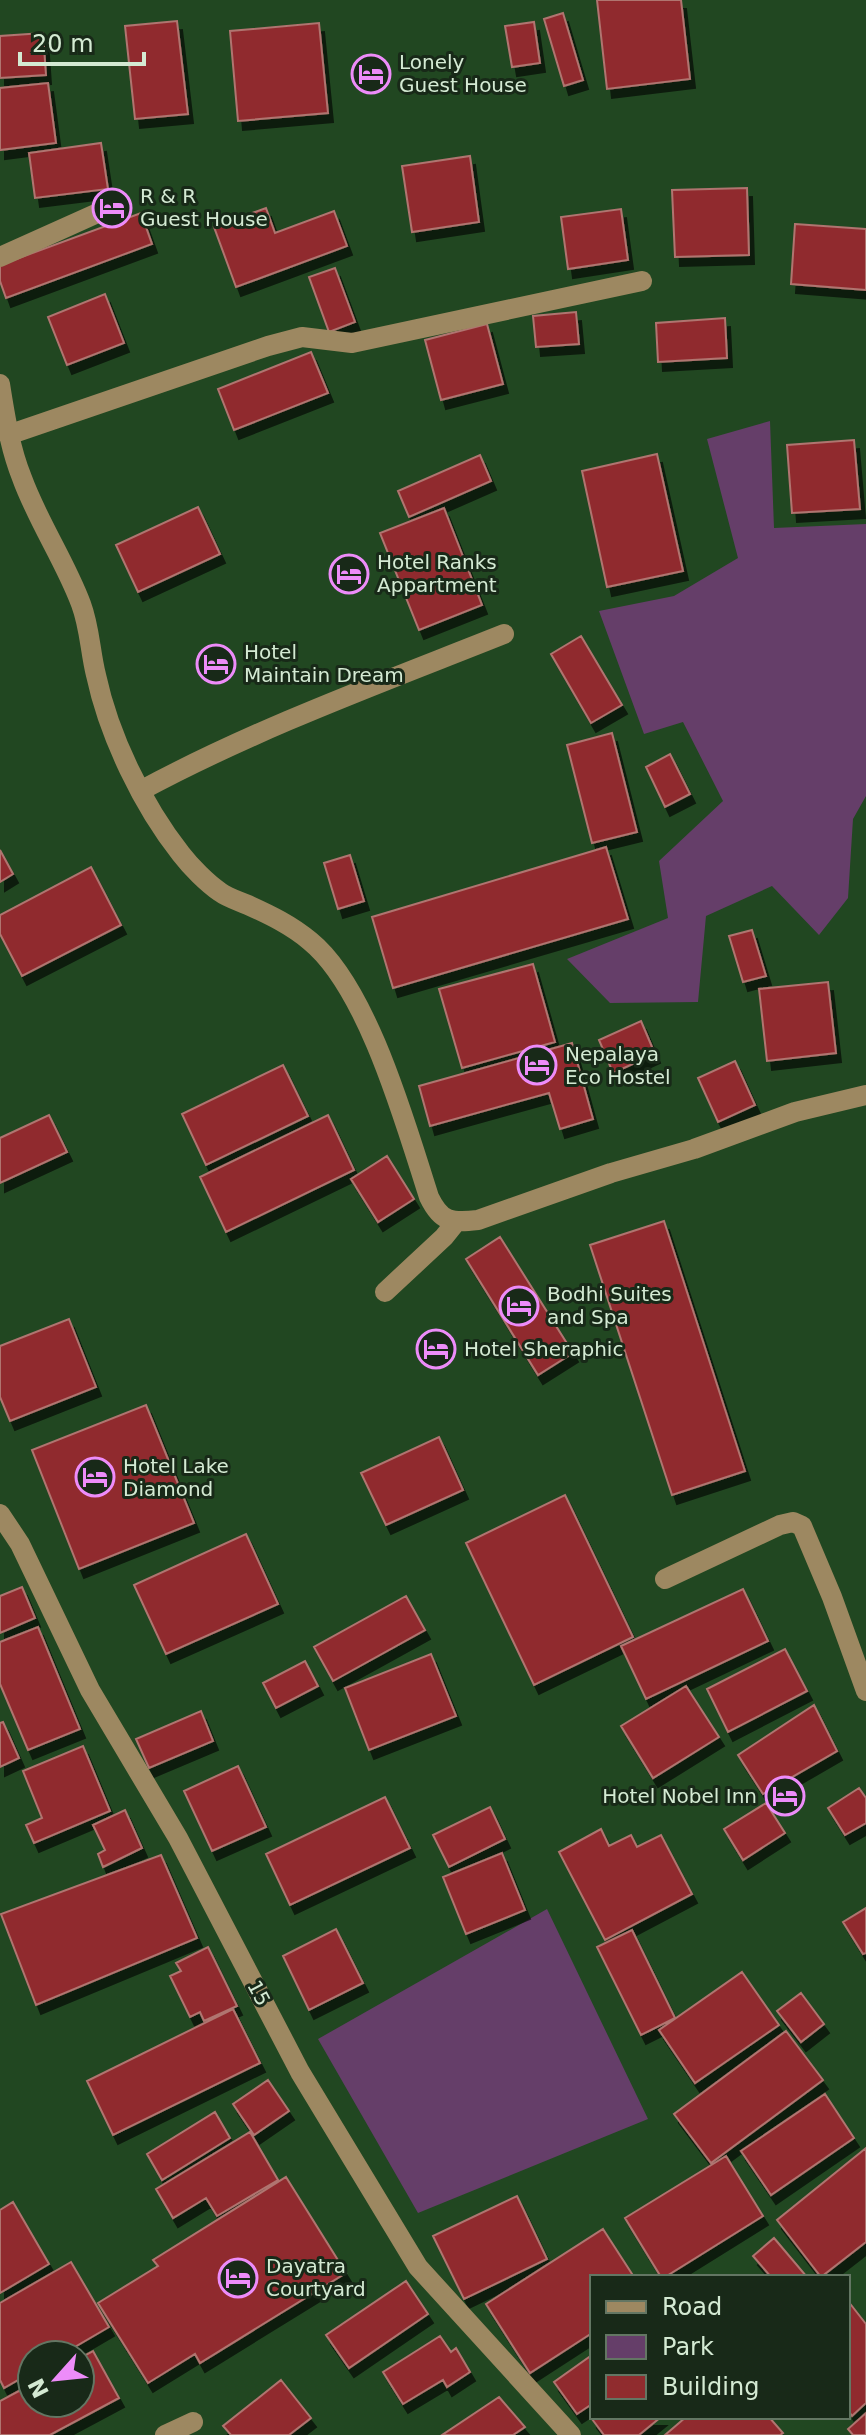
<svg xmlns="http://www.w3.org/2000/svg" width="866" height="2435" font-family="'DejaVu Sans',sans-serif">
<defs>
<filter id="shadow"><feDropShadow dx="5" dy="9" stdDeviation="0" flood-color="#0009"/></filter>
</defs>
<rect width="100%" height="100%" fill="#214721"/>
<!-- green -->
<path fill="#653e69" d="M770,421L774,528L866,524V796L853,819L848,898L819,935L772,886L706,916L698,1002L610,1003L567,959L668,918L659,861L723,801L683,722L644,734L599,611L674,596L738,558L707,439Z
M547,1909L648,2119L418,2213L318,2039Z"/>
<!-- building -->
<path fill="#902c2e" stroke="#b07470" stroke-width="2" filter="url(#shadow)" d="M597,0H681L690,79L607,89Z
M563,13L583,80L564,86L544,19Z
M177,21L188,114L135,119L125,26Z
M534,22L540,63L512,67L505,26Z
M319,23L328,113L238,121L230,31Z
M43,33L46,75L0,78V36Z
M48,83L56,143L0,150V88Z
M101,143L108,189L35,198L29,153Z
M470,156L479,222L412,232L402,166Z
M747,188L749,255L675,257L672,190Z
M266,208L275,233L334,211L347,246L236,287L214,227Z
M621,209L628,260L568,269L561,217Z
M141,213L152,244L6,298L0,281V265Z
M795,224L866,229V290L791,284Z
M335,268L355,322L329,332L309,277Z
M105,294L124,343L67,365L48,317Z
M576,312L579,344L536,347L533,316Z
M725,318L727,358L658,362L656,323Z
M487,324L503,384L441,400L425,340Z
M311,352L328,393L234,430L218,389Z
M854,440L860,509L792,513L787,445Z
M657,454L683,571L607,587L582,471Z
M480,455L491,481L409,517L398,491Z
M198,507L220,554L138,592L116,545Z
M444,508L482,605L419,630L380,533Z
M581,636L622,705L591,723L551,654Z
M612,733L637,832L592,843L567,745Z
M670,754L690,794L665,807L646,767Z
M606,847L628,919L393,988L372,917Z
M0,850L13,874L0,882Z
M350,855L364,901L338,909L324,863Z
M91,867L121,925L22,976L0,934V915Z
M752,930L766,976L743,982L729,936Z
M533,964L555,1042L462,1068L439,989Z
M828,982L836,1053L767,1061L759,989Z
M641,1021L655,1054L613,1073L599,1040Z
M572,1043L593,1119L560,1129L549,1093L430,1126L419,1086Z
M735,1061L755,1105L718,1122L698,1078Z
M283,1065L308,1116L206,1165L182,1114Z
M49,1115L67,1152L0,1183V1138Z
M328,1115L354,1170L226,1232L200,1177Z
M387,1156L414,1199L378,1222L351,1179Z
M664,1221L745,1471L672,1495L590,1245Z
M500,1237L573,1353L538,1375L466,1259Z
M69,1319L96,1387L10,1421L0,1397V1346Z
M146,1405L194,1523L79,1569L32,1450Z
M439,1437L463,1490L386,1525L361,1473Z
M565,1495L633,1637L534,1685L466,1543Z
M246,1534L278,1604L166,1654L134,1585Z
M22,1587L35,1618L0,1633V1596Z
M743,1589L768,1641L646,1699L621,1646Z
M406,1596L425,1630L333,1681L314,1647Z
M38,1627L80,1729L28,1750L0,1684V1642Z
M785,1649L807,1691L728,1732L707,1689Z
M431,1654L456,1716L369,1750L345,1688Z
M305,1661L318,1686L276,1708L263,1683Z
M686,1686L719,1737L653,1778L621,1726Z
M814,1705L837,1751L763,1794L738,1755Z
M201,1711L213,1741L149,1768L136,1739Z
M3,1722L19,1758L0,1767V1723Z
M83,1746L110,1811L34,1843L26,1825L42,1818L23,1771Z
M238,1766L266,1827L212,1851L184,1791Z
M859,1788L866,1798V1823L845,1835L828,1808Z
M385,1797L410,1848L290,1905L266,1854Z
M766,1803L785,1833L743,1860L724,1829Z
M490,1807L505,1839L449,1867L433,1835Z
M125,1810L142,1848L103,1867L98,1854L105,1850L93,1825Z
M601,1829L609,1846L631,1835L637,1847L661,1835L692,1894L605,1940L559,1852Z
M502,1853L525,1910L466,1934L443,1877Z
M161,1855L197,1938L36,2005L1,1914Z
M866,1908V1953L863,1954L843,1922Z
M336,1929L363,1983L309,2010L283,1956Z
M632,1930L675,2018L641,2035L597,1947Z
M208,1947L237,2006L204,2021L200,2012L190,2017L170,1976L181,1971L176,1963Z
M742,1972L779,2025L695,2083L659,2030Z
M801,1993L824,2024L801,2042L777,2011Z
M233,2009L260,2063L113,2135L87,2081Z
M786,2031L823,2080L711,2163L674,2114Z
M268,2080L289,2111L254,2135L233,2104Z
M825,2094L854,2138L771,2195L741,2151Z
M215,2112L230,2138L162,2180L147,2154Z
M250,2132L278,2180L217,2216L206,2198L173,2218L156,2189Z
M866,2148V2242L821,2277L777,2220Z
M726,2156L763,2216L665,2277H661L625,2218Z
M286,2177L346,2273L200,2363L195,2354L148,2383L98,2303L158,2266L153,2260Z
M517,2196L547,2259L464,2299L433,2236Z
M13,2202L49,2264L0,2293V2210Z
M603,2229L634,2277H592V2333L530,2373L486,2304Z
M774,2238L807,2277H771L753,2256Z
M71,2262L109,2327L61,2355H32V2372L4,2388L0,2380V2303Z
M406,2281L428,2314L349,2368L326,2335Z
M848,2301L866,2324V2403L852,2416L848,2410Z
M440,2336L451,2352L456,2348L470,2372L447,2387L443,2380L403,2404L383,2372Z
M93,2351L119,2398L50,2435H0V2401L32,2384V2403H80V2358Z
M592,2355V2404L577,2414L554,2382Z
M281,2380L311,2418L289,2435H231L223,2426Z
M499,2397L525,2427L513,2435H442Z
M866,2413V2435H853L848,2429Z
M595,2417H661L639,2435H604L592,2419Z
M686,2417H769L783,2433L780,2435H665Z"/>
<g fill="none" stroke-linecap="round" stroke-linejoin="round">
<!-- minor -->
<path stroke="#9d8861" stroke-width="20" d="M0,257L111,207
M0,384C5,416 10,448 22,478C38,522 65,561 81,604C90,628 90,651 96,675C109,736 143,806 181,854C191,867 207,883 220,892C228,898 239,901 248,905C270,915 291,925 310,941C368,988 406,1126 429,1197C441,1222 451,1223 478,1220L611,1173L694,1149L795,1112L866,1095
M8,435L268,346L302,337L352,343L642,281
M140,791C257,728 381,683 504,634
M385,1292L444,1237L456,1222
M0,1514L20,1544L90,1690L178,1838L300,2072L418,2267L571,2435
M665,1579L780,1525L793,1522L802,1526L832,1597L866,1691
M165,2435L193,2422"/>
</g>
<!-- icons -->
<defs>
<g id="hotel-ring" transform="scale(2)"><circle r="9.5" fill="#182918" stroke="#ed8cf9" stroke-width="1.5"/><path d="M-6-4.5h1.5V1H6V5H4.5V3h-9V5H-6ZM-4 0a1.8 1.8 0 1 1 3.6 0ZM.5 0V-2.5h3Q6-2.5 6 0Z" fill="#ed8cf9"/></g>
</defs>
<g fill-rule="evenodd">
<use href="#hotel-ring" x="371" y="74"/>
<use href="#hotel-ring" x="112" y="208"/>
<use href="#hotel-ring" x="349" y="574"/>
<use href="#hotel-ring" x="216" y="664"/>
<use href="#hotel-ring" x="537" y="1065"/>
<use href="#hotel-ring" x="519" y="1306"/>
<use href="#hotel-ring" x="436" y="1349"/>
<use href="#hotel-ring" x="95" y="1477"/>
<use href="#hotel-ring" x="785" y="1796"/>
<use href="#hotel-ring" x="238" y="2278"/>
</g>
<g text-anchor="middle" stroke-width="6" stroke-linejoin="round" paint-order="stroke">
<!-- poi labels -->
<g font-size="20" fill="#d4ead3" stroke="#182918" text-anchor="start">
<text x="399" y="69">Lonely<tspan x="399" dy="23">Guest House</tspan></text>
<text x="140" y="203">R &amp; R<tspan x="140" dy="23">Guest House</tspan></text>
<text x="377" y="569">Hotel Ranks<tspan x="377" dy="23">Appartment</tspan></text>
<text x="244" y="659">Hotel<tspan x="244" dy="23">Maintain Dream</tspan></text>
<text x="565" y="1061">Nepalaya<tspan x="565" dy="23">Eco Hostel</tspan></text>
<text x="547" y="1301">Bodhi Suites<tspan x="547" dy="23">and Spa</tspan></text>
<text x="464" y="1356">Hotel Sheraphic</text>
<text x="123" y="1473">Hotel Lake<tspan x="123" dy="23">Diamond</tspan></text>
<text x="757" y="1803" text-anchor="end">Hotel Nobel Inn</text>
<text x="266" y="2273">Dayatra<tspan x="266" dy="23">Courtyard</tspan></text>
</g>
<!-- street labels -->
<g font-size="20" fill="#d4ead3" stroke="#182918">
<text transform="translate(259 1993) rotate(62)" y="7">15</text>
</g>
</g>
<!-- legend -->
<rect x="590" y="2275" width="260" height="144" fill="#182918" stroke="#637663" stroke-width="2"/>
<rect x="606" y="2301" width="40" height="12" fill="#9d8861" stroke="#637663" stroke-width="2"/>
<text x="662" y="2315" font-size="24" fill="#d4ead3">Road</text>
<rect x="606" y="2335" width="40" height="24" fill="#653e69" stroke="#637663" stroke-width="2"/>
<text x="662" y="2355" font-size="24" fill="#d4ead3">Park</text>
<rect x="606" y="2375" width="40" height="24" fill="#902c2e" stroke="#637663" stroke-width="2"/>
<text x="662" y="2395" font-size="24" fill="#d4ead3">Building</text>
<!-- north arrow -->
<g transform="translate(56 2379) rotate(243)"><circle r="38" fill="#182918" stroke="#637663" stroke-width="2"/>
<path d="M0-6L14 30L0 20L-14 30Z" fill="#ed8cf9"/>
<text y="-12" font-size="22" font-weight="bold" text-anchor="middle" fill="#d4ead3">N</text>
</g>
<!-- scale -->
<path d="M20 52v12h124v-12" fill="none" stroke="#d4ead3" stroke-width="4"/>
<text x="32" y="52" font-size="24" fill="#d4ead3" stroke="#182918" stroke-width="6" paint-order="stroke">20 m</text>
</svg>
